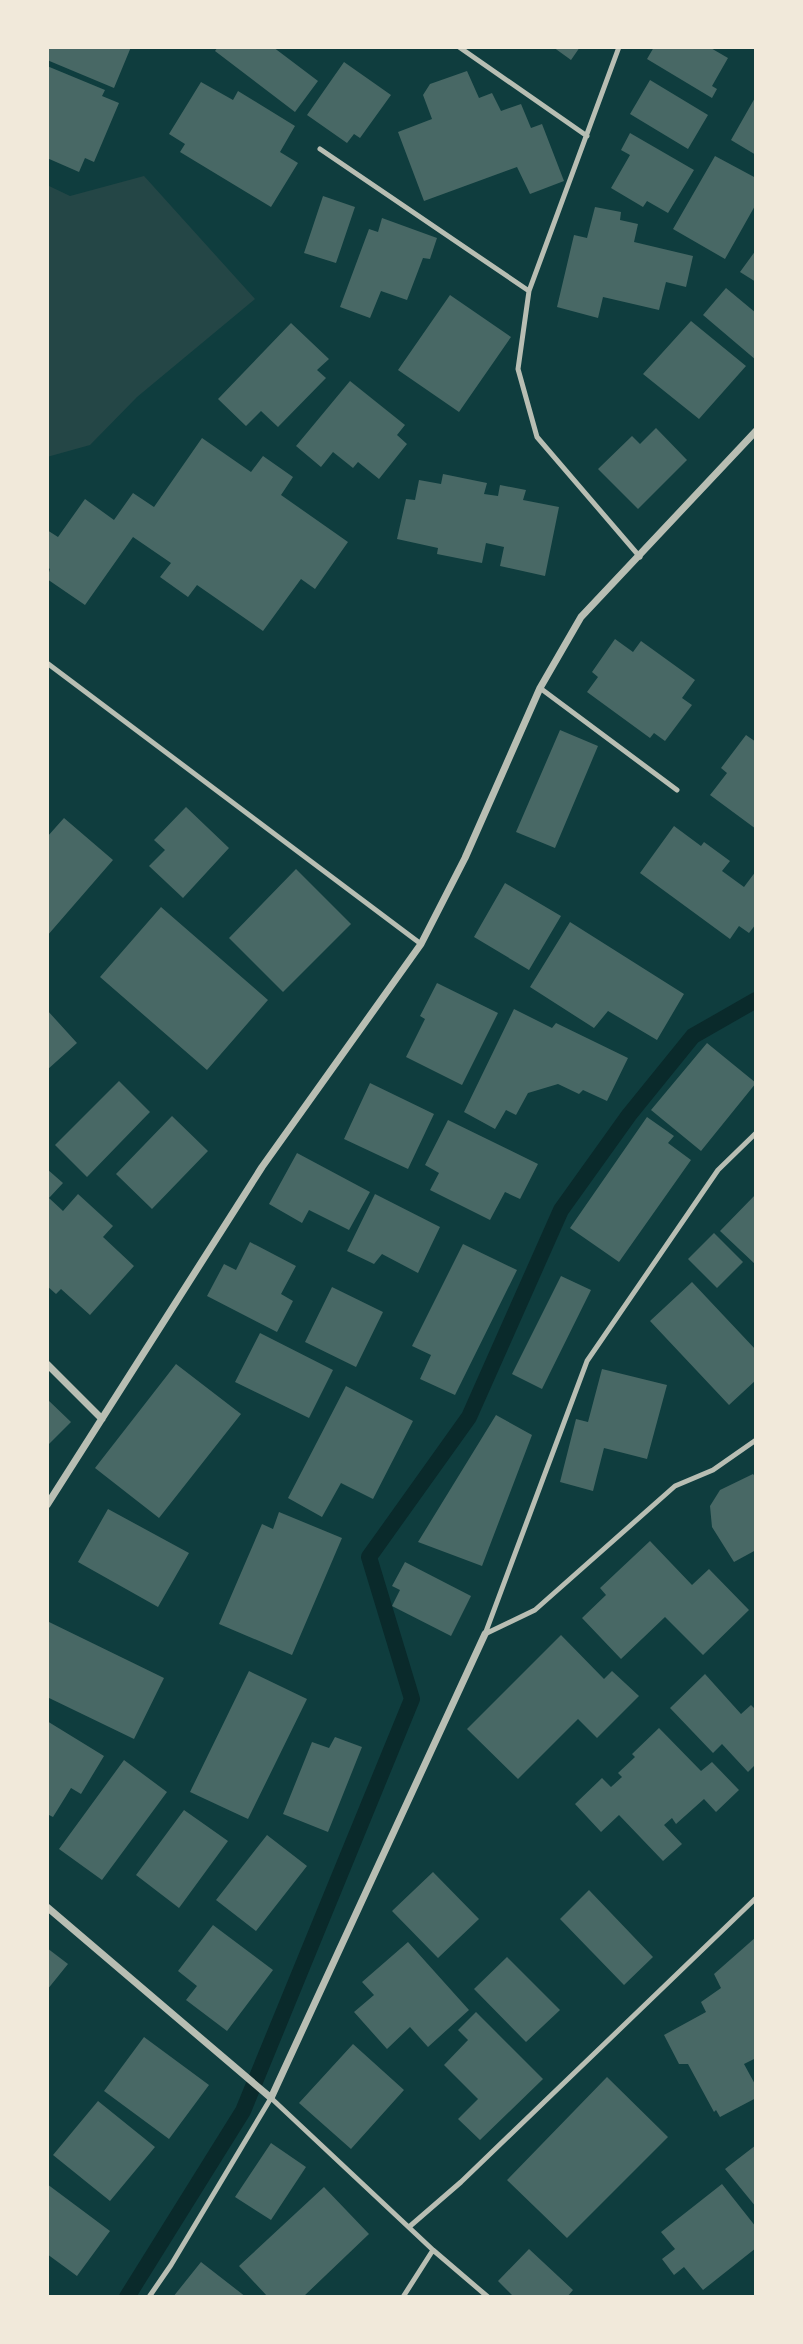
<svg xmlns="http://www.w3.org/2000/svg" width="803" height="2344" font-family="Commissioner,sans-serif">
<rect width="100%" height="100%" fill="#0f3d3e"/>
<!-- green -->
<path fill="#244646" d="M144,176L255,299L137,397L90,445L47,457V185L70,196Z"/>
<g fill="none" stroke-linecap="round" stroke-linejoin="round">
<!-- stream -->
<path stroke="#0a2a2b" stroke-width="16" d="M127,2297L243,2111L412,1699L369,1557L469,1417L561,1210L629,1115L693,1036L756,1000"/>
</g>
<!-- building -->
<path fill="#486865" d="M47,47H131L114,88L47,60Z
M218,47H273L318,81L295,112L215,51Z
M553,47H580L571,60Z
M654,47H709L728,58L712,86L717,89L712,98L647,59Z
M344,62L391,95L360,138L354,134L347,143L307,115Z
M47,66L105,90L102,96L119,103L94,162L85,158L79,172L47,158Z
M467,71L479,98L492,93L501,111L521,104L531,128L542,124L564,181L530,194L517,167L424,201L398,132L432,119L423,95L430,84Z
M650,80L708,115L688,149L630,114Z
M201,82L233,100L238,91L295,126L280,152L298,163L271,207L180,152L185,144L169,134Z
M756,96V155L731,140Z
M630,133L694,170L668,213L647,201L643,207L611,188L630,155L621,150Z
M715,156L756,178V204L725,259L673,229Z
M323,196L355,207L336,263L304,253Z
M595,207L621,212L620,220L638,224L634,242L693,256L686,287L666,282L659,310L603,297L598,318L557,307L574,235L587,238Z
M382,218L437,238L430,259L423,258L407,300L381,291L370,318L340,307L369,229L378,232Z
M756,250V282L740,272Z
M726,288L756,313V360L703,315Z
M450,295L511,337L459,412L398,370Z
M691,321L746,366L699,419L643,374Z
M291,323L329,359L317,370L326,378L278,427L261,411L246,426L218,399Z
M350,381L405,425L397,435L407,444L379,479L358,462L353,468L333,452L321,467L296,446Z
M656,428L687,460L638,509L598,469L632,436L640,444Z
M202,438L251,472L263,456L293,477L281,495L348,542L315,589L301,579L263,631L197,585L188,597L160,577L171,563L133,537L85,605L47,579L50,569L47,567V530L58,537L85,499L114,520L133,493L154,507Z
M443,474L487,483L484,494L498,496L500,485L526,490L523,500L559,507L545,576L500,566L504,547L486,543L482,563L437,554L438,548L397,539L406,499L415,500L419,480L441,484Z
M615,639L633,652L641,641L695,680L682,698L692,705L665,741L654,733L650,738L587,692L598,677L592,672Z
M560,730L598,746L555,848L516,832Z
M746,735L756,742V829L710,795L727,773L721,768Z
M186,807L229,848L183,898L149,866L165,850L154,840Z
M64,818L113,860L47,936V837Z
M674,826L701,846L704,842L730,861L722,871L744,887L756,871V924L749,933L739,926L730,939L640,873Z
M296,869L351,924L283,992L229,938Z
M505,883L561,916L529,970L474,937Z
M161,907L268,1000L207,1070L100,977Z
M570,922L684,994L657,1040L608,1011L594,1028L530,987Z
M437,983L498,1013L462,1085L406,1057L425,1019L420,1016Z
M514,1009L552,1028L556,1023L628,1058L607,1101L583,1090L579,1094L558,1084L528,1093L516,1115L506,1110L495,1129L464,1112Z
M47,1010L77,1043L47,1070Z
M707,1043L756,1083L701,1151L651,1110Z
M119,1081L150,1112L87,1177L55,1145Z
M370,1083L434,1114L408,1169L344,1139Z
M172,1116L208,1151L152,1209L116,1174Z
M647,1117L674,1136L668,1143L691,1160L619,1262L570,1228Z
M448,1120L538,1164L520,1199L505,1192L490,1220L430,1190L439,1173L425,1165Z
M297,1153L370,1192L349,1230L309,1210L302,1223L269,1204Z
M47,1169L63,1183L49,1198L63,1211L78,1194L113,1226L103,1237L134,1266L90,1315L61,1289L56,1294L47,1286Z
M375,1194L440,1227L418,1273L382,1254L374,1264L347,1251Z
M756,1194V1265L720,1231Z
M714,1233L743,1262L717,1288L688,1259Z
M250,1242L296,1266L281,1294L293,1301L277,1332L207,1296L224,1264L236,1270Z
M463,1244L517,1270L455,1395L420,1379L431,1355L412,1346Z
M561,1276L591,1290L542,1389L512,1374Z
M692,1282L756,1350V1380L729,1405L650,1321Z
M332,1287L383,1312L356,1367L305,1342Z
M260,1333L333,1370L309,1418L235,1382Z
M176,1364L241,1414L159,1518L95,1468Z
M602,1369L667,1385L647,1459L604,1448L593,1491L560,1482L576,1419L588,1422Z
M346,1386L413,1421L373,1499L341,1483L322,1517L288,1498Z
M47,1399L71,1422L47,1446Z
M496,1415L532,1435L482,1566L418,1542Z
M753,1474L756,1478V1550L734,1562L712,1527L710,1506L720,1490Z
M108,1509L189,1553L158,1607L78,1562Z
M279,1512L342,1538L292,1655L219,1624L262,1524L273,1529Z
M650,1541L692,1585L709,1569L749,1610L703,1655L665,1617L621,1659L582,1618L606,1595L600,1588Z
M405,1562L471,1596L451,1636L392,1606L400,1590L392,1586Z
M47,1621L164,1678L134,1739L47,1697Z
M561,1635L604,1679L612,1671L639,1696L597,1738L578,1719L518,1779L467,1729Z
M249,1671L307,1699L248,1819L190,1792Z
M705,1674L741,1714L751,1705L756,1710V1764L748,1772L722,1744L713,1753L670,1708Z
M47,1721L104,1756L81,1794L71,1788L53,1817L47,1814Z
M659,1728L701,1771L712,1762L739,1790L716,1812L704,1799L676,1824L672,1818L664,1825L682,1844L663,1861L619,1815L601,1832L575,1804L602,1778L611,1787L622,1777L618,1773L635,1757L632,1754Z
M335,1737L362,1747L328,1832L283,1814L312,1742L329,1748Z
M124,1760L167,1792L102,1880L59,1849Z
M184,1810L228,1841L179,1908L136,1875Z
M267,1835L307,1866L256,1931L216,1900Z
M433,1872L479,1919L438,1958L392,1911Z
M589,1890L653,1957L624,1985L560,1919Z
M213,1925L273,1970L227,2031L186,2000L197,1986L178,1971Z
M756,1937V2058L744,2064L756,2086V2098L720,2117L716,2110L714,2112L688,2064H679L664,2035L706,2012L701,2002L721,1988L714,1974Z
M408,1942L469,2010L428,2047L410,2027L387,2049L354,2012L374,1995L362,1982Z
M47,1948L68,1964L47,1990Z
M507,1957L560,2010L526,2042L474,1989Z
M476,2012L543,2079L480,2140L458,2119L478,2099L444,2065L468,2040L458,2030Z
M144,2037L209,2085L169,2139L104,2091Z
M353,2044L404,2090L351,2149L299,2103Z
M607,2077L668,2137L567,2238L507,2180Z
M98,2101L155,2147L110,2201L53,2155Z
M271,2143L306,2167L271,2220L235,2197Z
M756,2145V2207L725,2169Z
M47,2184L110,2231L77,2276L47,2254Z
M722,2184L756,2227V2248L703,2290L684,2267L674,2275L662,2259L675,2249L661,2232Z
M324,2187L369,2234L303,2297H268L239,2266Z
M529,2249L573,2290L567,2297H514L498,2281Z
M201,2262L246,2297H173Z"/>
<g fill="none" stroke-linecap="round" stroke-linejoin="round">
<!-- service -->
<path stroke="#b8beb3" stroke-width="5" d="M459,47L587,136
M619,47L529,291L518,369L537,437L640,557
M320,149L529,291
M47,663L421,944
M540,688L677,790
M485,1634L587,1361L718,1170L756,1133
M485,1634L535,1610L675,1486L713,1470L756,1440
M409,2227L461,2182L756,1898
M149,2297L171,2265L271,2098L433,2250L488,2297
M403,2297L433,2250"/>
<!-- minor -->
<path stroke="#b8beb3" stroke-width="7" d="M47,1364L102,1419
M47,1505L262,1167L421,944L465,858L540,688L581,617L756,431
M47,1907L271,2098L485,1634"/>
</g>
<!-- border -->
<rect width="803" height="2344" fill="none" stroke="#f1e9da" stroke-width="98"/>
</svg>
